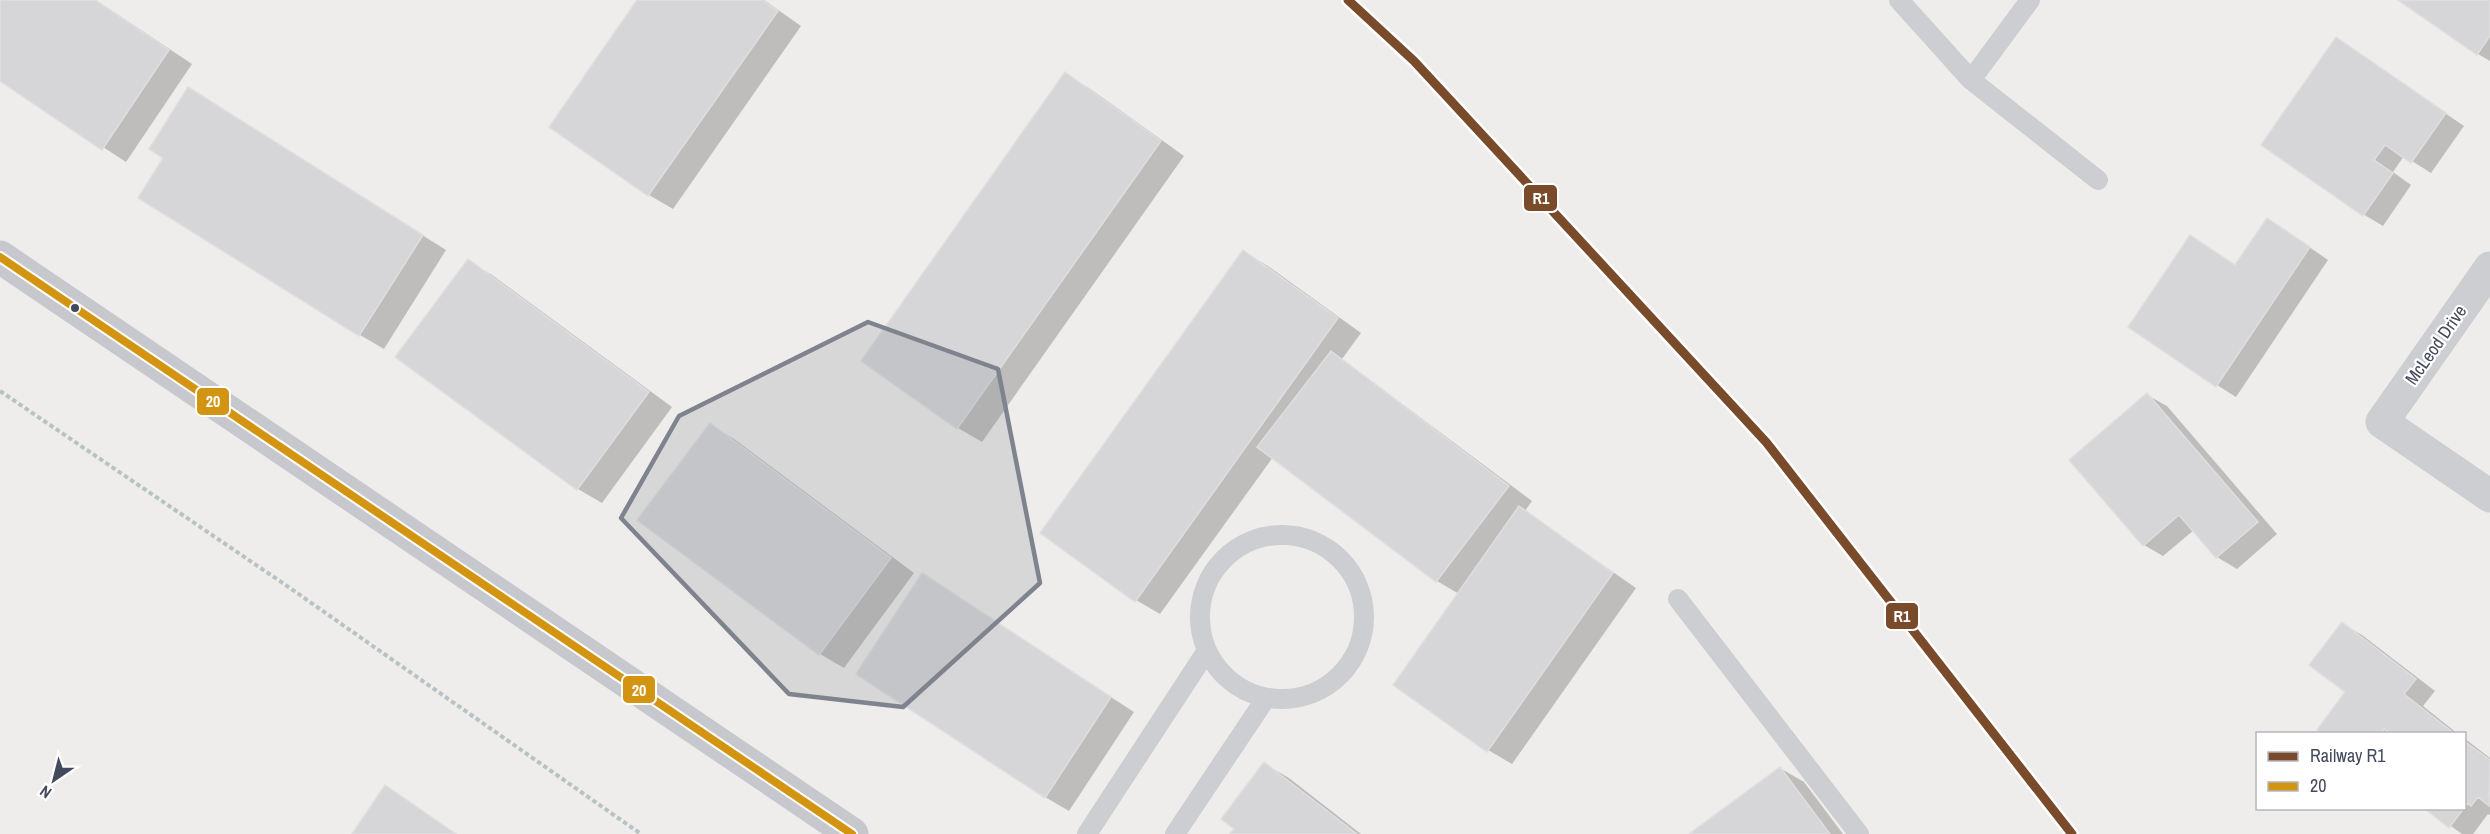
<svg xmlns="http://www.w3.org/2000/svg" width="2490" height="834" font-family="'Archivo Narrow',sans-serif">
<rect width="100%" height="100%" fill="#eeedec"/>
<!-- shadow -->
<path fill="#0003" d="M0,0H96L192,64L126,162L0,80Z
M639,0H764L801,26L673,209L649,195L551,127Z
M2401,0H2490V61L2478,54Z
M2336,39L2464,126L2431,173L2404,156L2393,172L2411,185L2383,226L2363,214Z
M1065,74L1089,88L1184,156L982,442L958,428L863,361Z
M212,103L446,250L384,349L360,335Z
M2286,231L2328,260L2236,397L2217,385L2191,237L2236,266Z
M1244,252L1268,266L1361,333L1342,359L1532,501L1525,511L1636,588L1512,764L1488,750L1459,594L1437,581L1273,457L1160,614L1136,600Z
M468,261L492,275L672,407L602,503L578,489L397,356Z
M2147,395L2167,406L2277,534L2237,569L2217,557L2194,530L2163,556L2144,545Z
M710,425L734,439L914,573L844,668L820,654L639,520Z
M923,575L1134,712L1069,811L1045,797Z
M2343,624L2362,635L2435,691L2423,706L2458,734H2324L2347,692Z
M2464,738L2490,758V815L2488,814L2473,834H2462L2426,808H2464Z
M1265,764L1289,778L1361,834H1232Z
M1780,768L1804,782L1843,834H1692Z"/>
<!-- building -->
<path fill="#d6d6d8" stroke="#dfdedf" stroke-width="1.5" d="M0,0H95L169,50L102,150L0,81Z
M637,0H762L778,11L648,196L549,127Z
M2398,0H2490V36L2477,55Z
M2336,37L2446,113L2411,163L2385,145L2374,160L2393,173L2363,216L2261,145Z
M1065,72L1161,141L957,429L861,361Z
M188,87L423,235L359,336L138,198L163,158L149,149Z
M2267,218L2310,247L2216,387L2128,327L2190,235L2235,265Z
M1243,250L1338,318L1135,602L1040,533Z
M468,259L649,392L577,490L395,357Z
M1331,351L1509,486L1436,582L1257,447Z
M2147,393L2258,522L2216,558L2179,515L2143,546L2069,460Z
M710,423L891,558L819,655L637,520Z
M1519,506L1613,573L1487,752L1393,685Z
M922,573L1111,697L1045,798L856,674Z
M2342,622L2416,679L2404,694L2455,734H2390L2384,729L2381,734H2321L2317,730L2345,692L2309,665Z
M2464,741L2490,760L2489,806L2478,797L2471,806L2468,803L2464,808Z
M1264,762L1357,834H1230L1234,829L1221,819Z
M1780,767L1830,834H1689Z
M385,785L456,834H352Z
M2424,808H2464L2449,828Z"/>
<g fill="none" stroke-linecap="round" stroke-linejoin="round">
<!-- path -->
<path stroke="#b7c3c2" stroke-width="4" stroke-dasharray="4.5 3" stroke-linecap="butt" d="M0,391L290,588L641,834"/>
<!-- service -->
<path stroke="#cdced2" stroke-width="20" d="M1899,0L1971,80L2098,180
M1971,80L2030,0
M1200 617a82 82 0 1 1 164 0a82 82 0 1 1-164 0Z
M1678,599L1859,834
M1087,834L1206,652
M1175,834L1266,698"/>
<!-- minor -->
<path stroke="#cdced2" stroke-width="33" d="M2490,268L2382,422L2490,496"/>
<!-- primary -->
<path stroke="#c6c8ce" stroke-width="33" d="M0,257L852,834"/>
<!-- bus-1 casing -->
<g stroke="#fff" stroke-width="12">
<path id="bus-1" d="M0,257L852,834"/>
</g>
<!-- bus-1 -->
<use href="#bus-1" stroke="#d39412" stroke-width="8"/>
<!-- rail-1 casing -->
<g stroke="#fff" stroke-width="14">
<path id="rail-1" d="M1348,0L1414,61L1766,442L2072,834"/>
</g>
<!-- rail-1 -->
<use href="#rail-1" stroke="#7a4b2a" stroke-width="9"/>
</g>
<!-- marked area -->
<path fill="#7f838e" fill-opacity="0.2" stroke="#7f838e" stroke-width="4.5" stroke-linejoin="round" d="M868,322L998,369L1040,583L903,707L789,694L621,518L679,416Z"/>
<!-- markers -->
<circle fill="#434a5b" stroke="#fff" stroke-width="2" cx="75" cy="308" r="5"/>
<g text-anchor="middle" stroke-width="4.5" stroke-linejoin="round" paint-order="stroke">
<!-- street labels -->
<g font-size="18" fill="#434a5b" stroke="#fff">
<text transform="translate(2436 345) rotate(-55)" y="6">McLeod Drive</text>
</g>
</g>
<g stroke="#fff" stroke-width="2">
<rect x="1523" y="184" width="35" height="28" rx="6" fill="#7a4b2a"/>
<rect x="196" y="387" width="34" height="29" rx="6" fill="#d39412"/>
<rect x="1885" y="602" width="34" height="28" rx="6" fill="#7a4b2a"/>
<rect x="622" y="675" width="34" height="29" rx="6" fill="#d39412"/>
</g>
<g font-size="16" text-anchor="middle" font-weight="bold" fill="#fff">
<text x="1541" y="204">R1</text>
<text x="213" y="407">20</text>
<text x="1902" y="622">R1</text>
<text x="639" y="696">20</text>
</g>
<!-- legend -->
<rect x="2256" y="732" width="210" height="78" fill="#ffffff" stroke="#b4b7bd" stroke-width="1.5"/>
<rect x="2268" y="752" width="30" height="9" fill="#7a4b2a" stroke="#b4b7bd" stroke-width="1.5"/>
<text x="2310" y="762" font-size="18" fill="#434a5b">Railway R1</text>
<rect x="2268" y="782" width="30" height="9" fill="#d39412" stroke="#b4b7bd" stroke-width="1.5"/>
<text x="2310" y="792" font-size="18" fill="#434a5b">20</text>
<!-- north arrow -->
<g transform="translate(54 780) rotate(215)" stroke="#ffffff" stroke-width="4.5" paint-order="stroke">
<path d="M0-4.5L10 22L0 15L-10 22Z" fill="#434a5b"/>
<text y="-9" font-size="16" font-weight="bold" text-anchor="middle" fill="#434a5b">N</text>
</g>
</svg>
